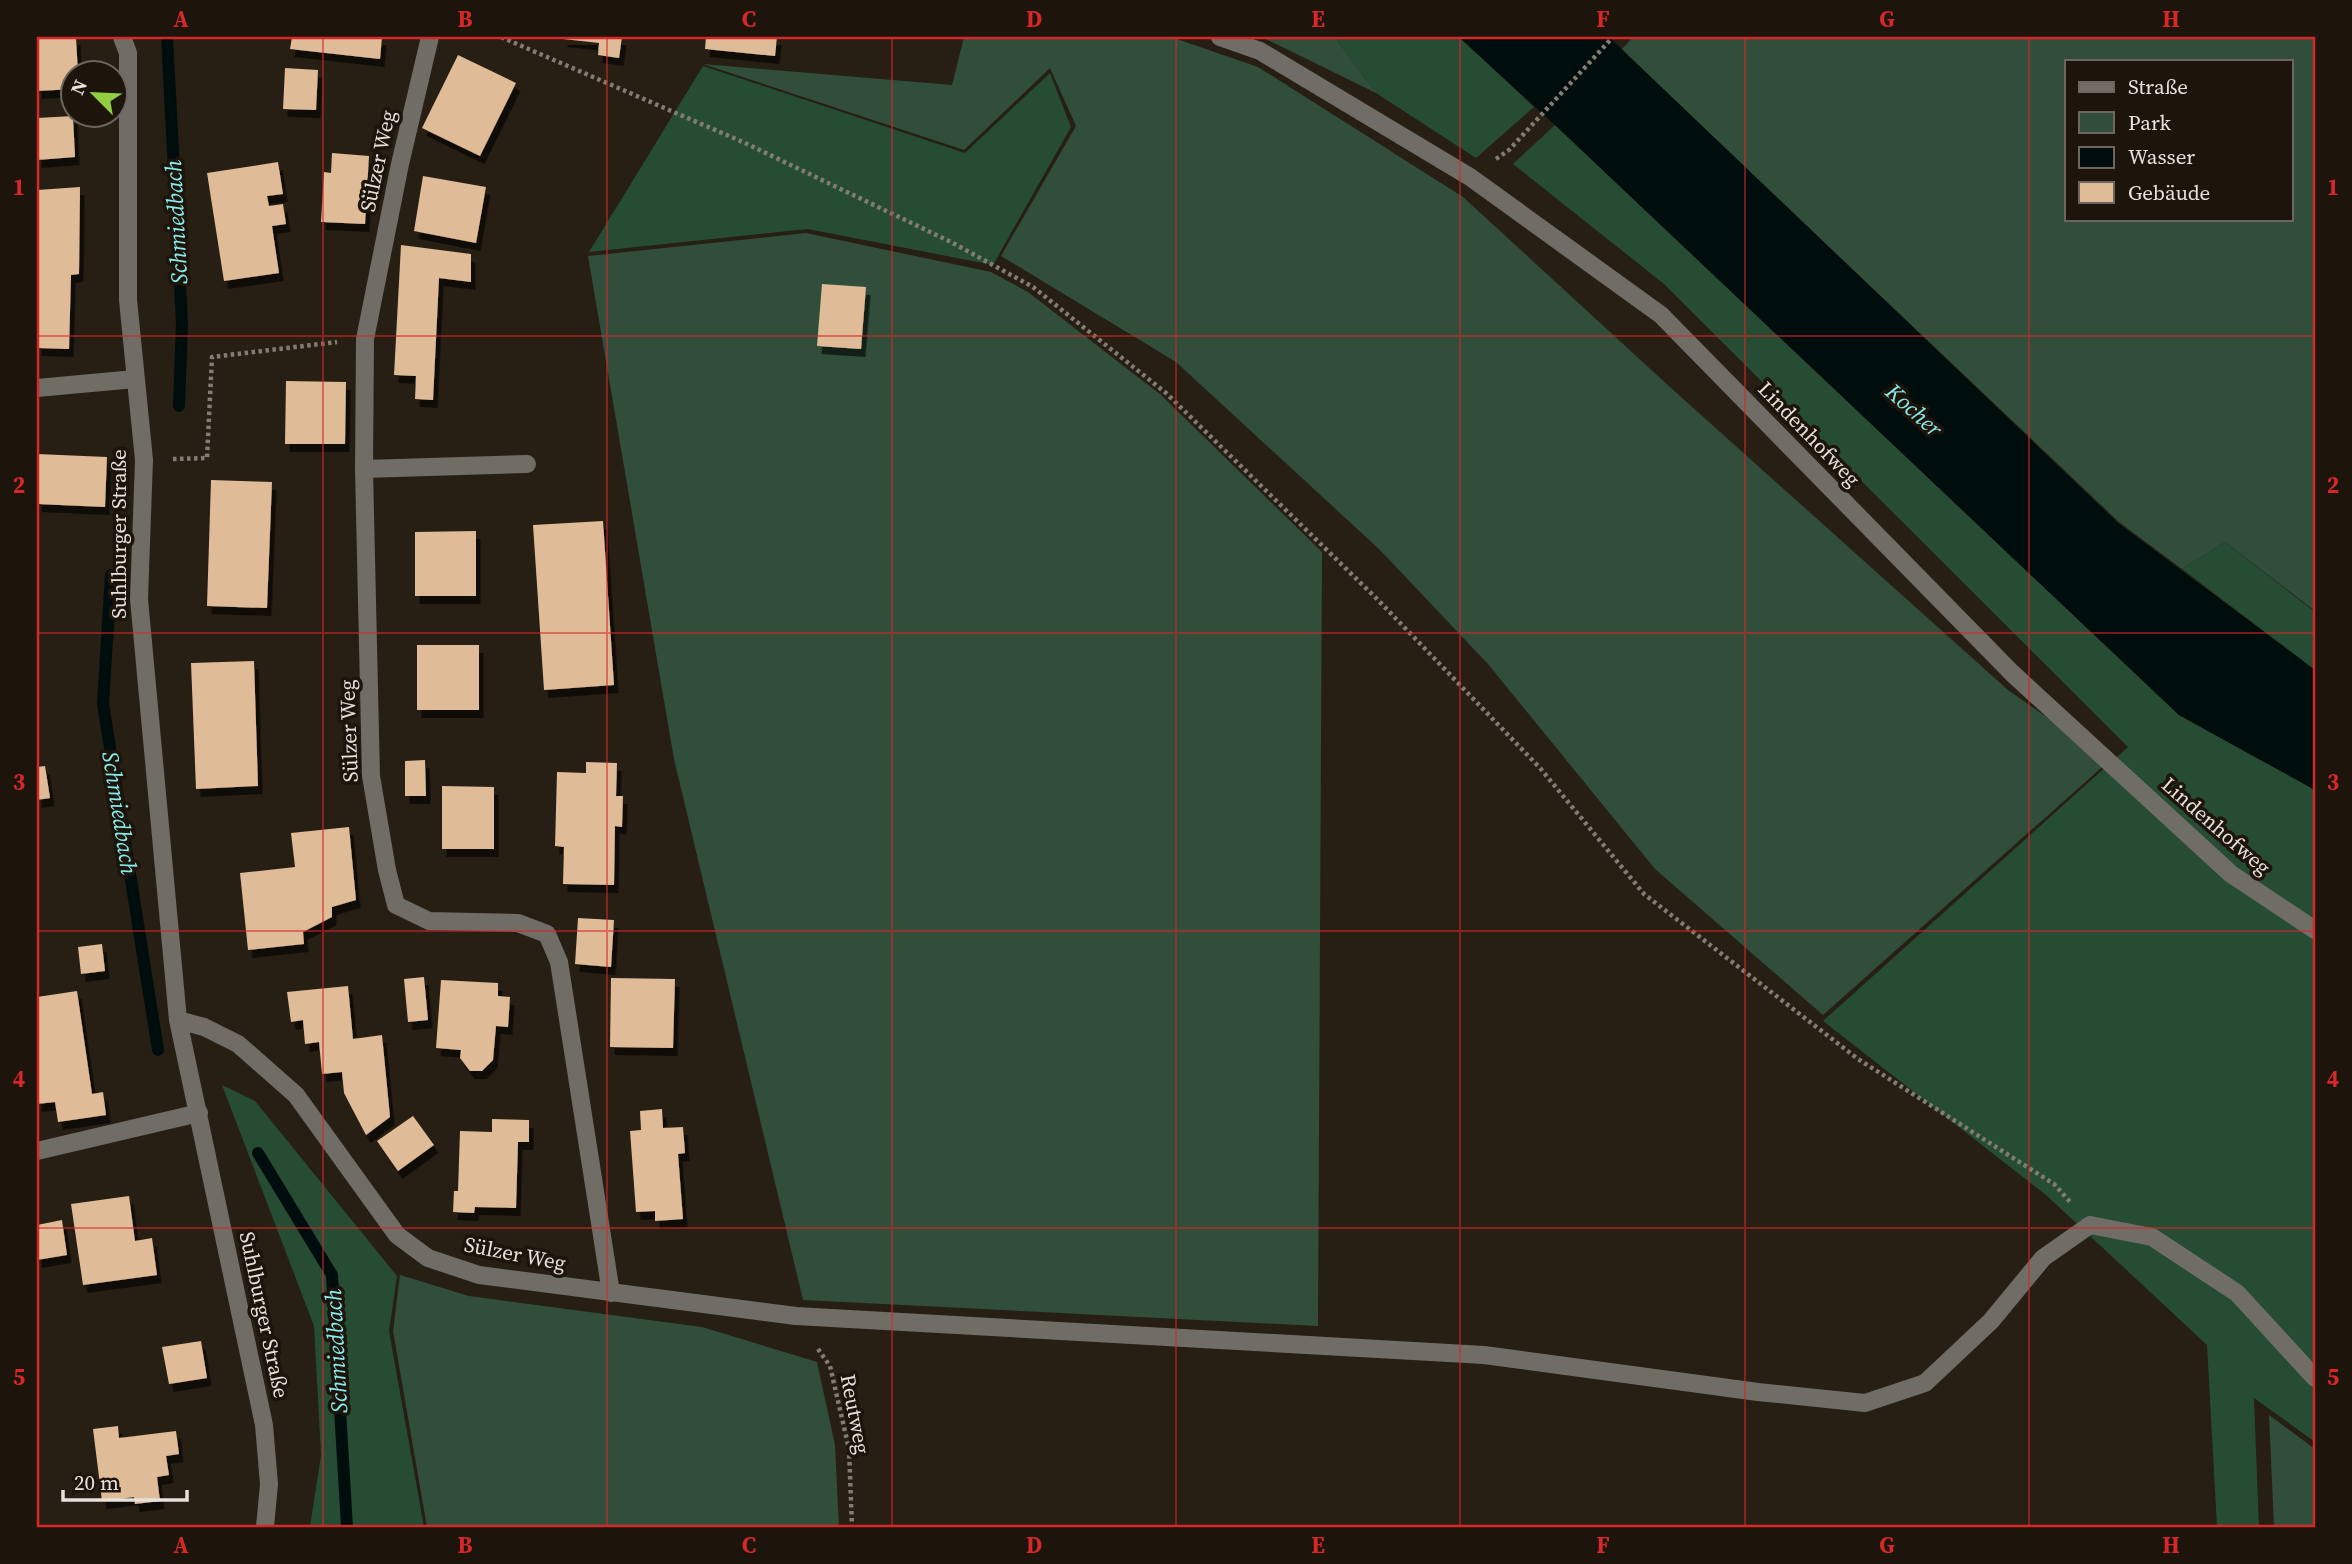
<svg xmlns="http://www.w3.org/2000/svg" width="2352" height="1564" font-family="'Source Serif 4',serif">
<defs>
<filter id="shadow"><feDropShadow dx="4.5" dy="8" stdDeviation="0" flood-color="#0009"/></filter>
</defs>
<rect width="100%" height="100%" fill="#271e14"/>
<!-- green -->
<path fill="#314e3a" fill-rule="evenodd" d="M964,37H1171L1258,67L1463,197L1671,388L2008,690L2109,761L1823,1015L1655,869L1488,664L1379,549L1176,362L1001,256L1076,126L1050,68L964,150L703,64L952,85Z
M1262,37H1335L1376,93Z
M1633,37H2315V611L2225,542L2182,569L2119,522L1633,61L1622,49ZM2067,61H2291V219H2067Z
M806,233L991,272L1028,292L1161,395L1322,552L1318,1326L803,1300L674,759L588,256Z
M400,1275L469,1296L702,1327L817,1362L835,1445L839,1527H427L393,1331Z
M2269,1415L2315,1449V1527H2274Z"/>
<!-- forest -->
<path fill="#264d33" d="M1335,37H1459L1534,107L1476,158L1376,93Z
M703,66L965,153L1050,73L1071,127L993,265L808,229L589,252Z
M1555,125L2179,715L2315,790V1442L2254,1398L2259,1527H2217L2207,1345L2046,1195L1823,1021L2128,747L1664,284L1513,164Z
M2225,542L2315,612V670L2182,569Z
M222,1085L255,1101L397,1276L389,1331L424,1527H310L321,1455L314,1326Z"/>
<!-- water -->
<path fill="#000d0d" d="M1459,37H1609L2118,523L2315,670V790L2179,715L1555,125Z"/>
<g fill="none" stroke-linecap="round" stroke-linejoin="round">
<!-- stream -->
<path stroke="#000d0d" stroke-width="12" d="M167,37L182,323L179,406
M111,575L103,704L158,1050
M258,1153L332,1275L347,1527"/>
</g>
<!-- building -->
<path fill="#dfbb97" filter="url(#shadow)" d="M37,37H76L78,74H74V89L37,91Z
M292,37H382L380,59L290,49Z
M563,37H622L619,58L598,55L599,43L563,39Z
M706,37H777L775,56L705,49Z
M458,55L516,83L480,156L422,128Z
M285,68L318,70L316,110L283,109Z
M73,116L75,157L37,160V118Z
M332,153L369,156L365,224L321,222L324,172L331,173Z
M278,162L283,194L267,196L269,206L283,204L286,224L272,226L279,273L224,281L207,173Z
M423,176L486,187L476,243L414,231Z
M80,187L79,274L71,275L69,349L37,348V190Z
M401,245L471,254V282L439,278L433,400L415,399L416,376L394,375Z
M822,284L866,287L861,349L817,346Z
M286,381L346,382L345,444H285Z
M37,454L107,457L105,507L37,504Z
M211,480L272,482L267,608L207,606Z
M603,521L614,685L544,690L533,525Z
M476,531V596H415V532Z
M417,645H479V710H417Z
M254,661L258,786L196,789L191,663Z
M425,760L426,796H405V761Z
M586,762L617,763L616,796H623L622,827L615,826L614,885L563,884L564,847L555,846L557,772L586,773Z
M45,766L50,798L37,800V767Z
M442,786L494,787V849H442Z
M349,827L356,900L332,907V917L303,932L304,944L248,950L240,873L295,867L291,833Z
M578,918L614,920L611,967L575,964Z
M102,944L105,971L81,974L78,947Z
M424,977L428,1020L408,1022L404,979Z
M611,978L675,979L673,1048L610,1047Z
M441,980L498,983V996L510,997L508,1027L496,1026L493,1060L482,1071H470L460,1058L461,1050L436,1048Z
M348,986L353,1039L382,1035L390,1117L366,1135L344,1093L342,1072L322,1074L319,1042L305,1044L303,1020L291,1022L287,992Z
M77,991L92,1094L103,1092L106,1115L58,1122L55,1102L37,1104V997Z
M662,1109L663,1128L683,1127L685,1153L678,1154L683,1219L655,1221V1211L636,1212L630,1131L641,1130L640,1111Z
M413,1116L434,1145L398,1171L377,1141Z
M492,1119L529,1120V1142H518L516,1208L475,1207L474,1213L453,1212L454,1191H458L460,1131L492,1132Z
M129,1196L135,1241L152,1238L157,1275L83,1285L71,1204Z
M62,1220L67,1255L37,1260V1225Z
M201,1341L207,1378L169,1384L162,1347Z
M118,1426L119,1438L176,1431L179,1454L166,1456L169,1475L157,1477L160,1501L135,1504L134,1497L102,1501L93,1429Z"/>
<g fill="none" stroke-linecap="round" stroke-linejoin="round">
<!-- path -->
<path stroke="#847c74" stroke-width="4.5" stroke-dasharray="3.5 3.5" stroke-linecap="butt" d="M501,37L745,143L951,242L1033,287L1166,393L1377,599L1540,768L1644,894L1858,1059L2054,1184L2071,1203
M1496,159L1509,150L1613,37
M173,459L207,458L212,357L337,342
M818,1349L830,1366L849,1449L852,1527"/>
<!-- minor -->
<path stroke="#706c66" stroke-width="18" d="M122,37L128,53V300L144,460L139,599L178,1020L264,1425L269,1484L265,1527
M430,37L400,164L365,339L364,469L371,776L387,870L396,905L429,921L518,923L547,934L559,962L611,1293
M1220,37L1260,51L1470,177L1661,315L2012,673L2231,874L2315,930
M37,388L135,379
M364,469L527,464
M178,1020L204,1027L238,1044L296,1095L397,1235L428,1258L479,1275L796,1316L1484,1355L1758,1392L1865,1403L1925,1383L1991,1321L2043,1258L2090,1225L2152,1237L2237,1293L2315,1378
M37,1151L199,1113"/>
</g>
<!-- grid -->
<path fill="none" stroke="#d62828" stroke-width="2" stroke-opacity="0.55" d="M323,37V1527M607,37V1527M892,37V1527M1176,37V1527M1460,37V1527M1745,37V1527M2029,37V1527M37,336H2315M37,633H2315M37,931H2315M37,1228H2315"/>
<g text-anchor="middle" stroke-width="7" stroke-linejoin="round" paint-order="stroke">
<!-- street labels -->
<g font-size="21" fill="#e8e1db" stroke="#1d140b">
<text transform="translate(378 161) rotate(-78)" y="7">Sülzer Weg</text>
<text transform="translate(1809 434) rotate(46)" y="7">Lindenhofweg</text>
<text transform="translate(119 534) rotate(-90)" y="7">Suhlburger Straße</text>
<text transform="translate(349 731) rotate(-92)" y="7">Sülzer Weg</text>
<text transform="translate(2216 826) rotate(41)" y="7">Lindenhofweg</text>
<text transform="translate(515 1254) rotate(11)" y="7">Sülzer Weg</text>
<text transform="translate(264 1315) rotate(78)" y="7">Suhlburger Straße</text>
<text transform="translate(855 1414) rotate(79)" y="7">Reutweg</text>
</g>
<!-- water labels -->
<g font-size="23" font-style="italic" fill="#88ebec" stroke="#1d140b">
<text transform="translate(176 222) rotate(-93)" y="8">Schmiedbach</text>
<text transform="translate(1914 410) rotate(42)" y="8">Kocher</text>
<text transform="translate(120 813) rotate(81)" y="8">Schmiedbach</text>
<text transform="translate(336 1351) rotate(-93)" y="8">Schmiedbach</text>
</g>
</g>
<!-- border -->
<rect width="2352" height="1564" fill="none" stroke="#1d140b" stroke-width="77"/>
<!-- legend -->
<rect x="2065" y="60" width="228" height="161" fill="#1d140b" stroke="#6e665e" stroke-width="2"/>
<rect x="2079" y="82" width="35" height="10" fill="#706c66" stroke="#6e665e" stroke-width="2"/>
<text x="2128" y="94" font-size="21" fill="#e8e1db">Straße</text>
<rect x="2079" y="112" width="35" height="21" fill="#314e3a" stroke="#6e665e" stroke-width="2"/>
<text x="2128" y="130" font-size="21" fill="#e8e1db">Park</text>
<rect x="2079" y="147" width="35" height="21" fill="#000d0d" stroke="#6e665e" stroke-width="2"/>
<text x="2128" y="164" font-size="21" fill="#e8e1db">Wasser</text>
<rect x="2079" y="182" width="35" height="21" fill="#dfbb97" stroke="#6e665e" stroke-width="2"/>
<text x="2128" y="200" font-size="21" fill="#e8e1db">Gebäude</text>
<!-- north arrow -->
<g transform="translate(94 94) rotate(294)"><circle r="33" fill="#1d140b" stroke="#6e665e" stroke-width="2"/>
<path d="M0-5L12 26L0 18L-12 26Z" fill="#90cd40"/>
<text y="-10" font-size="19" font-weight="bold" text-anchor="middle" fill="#e8e1db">N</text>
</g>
<!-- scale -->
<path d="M63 1490v10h124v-10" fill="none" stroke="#e8e1db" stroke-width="3.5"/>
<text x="74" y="1490" font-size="21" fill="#e8e1db" stroke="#1d140b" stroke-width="5" paint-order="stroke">20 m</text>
<rect x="38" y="38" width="2276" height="1488" fill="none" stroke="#d62828" stroke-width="2.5"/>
<g font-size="23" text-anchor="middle" font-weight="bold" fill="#d62828">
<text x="181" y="27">A</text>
<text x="465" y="27">B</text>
<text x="749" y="27">C</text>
<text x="1034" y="27">D</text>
<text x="1318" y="27">E</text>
<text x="1603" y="27">F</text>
<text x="1887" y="27">G</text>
<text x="2171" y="27">H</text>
<text x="19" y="195">1</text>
<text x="2333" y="195">1</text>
<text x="19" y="493">2</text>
<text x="2333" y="493">2</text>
<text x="19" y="790">3</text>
<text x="2333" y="790">3</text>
<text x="19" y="1087">4</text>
<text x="2333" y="1087">4</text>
<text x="19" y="1385">5</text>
<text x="2333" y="1385">5</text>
<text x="181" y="1553">A</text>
<text x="465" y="1553">B</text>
<text x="749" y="1553">C</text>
<text x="1034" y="1553">D</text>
<text x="1318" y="1553">E</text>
<text x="1603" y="1553">F</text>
<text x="1887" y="1553">G</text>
<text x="2171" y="1553">H</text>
</g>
</svg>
